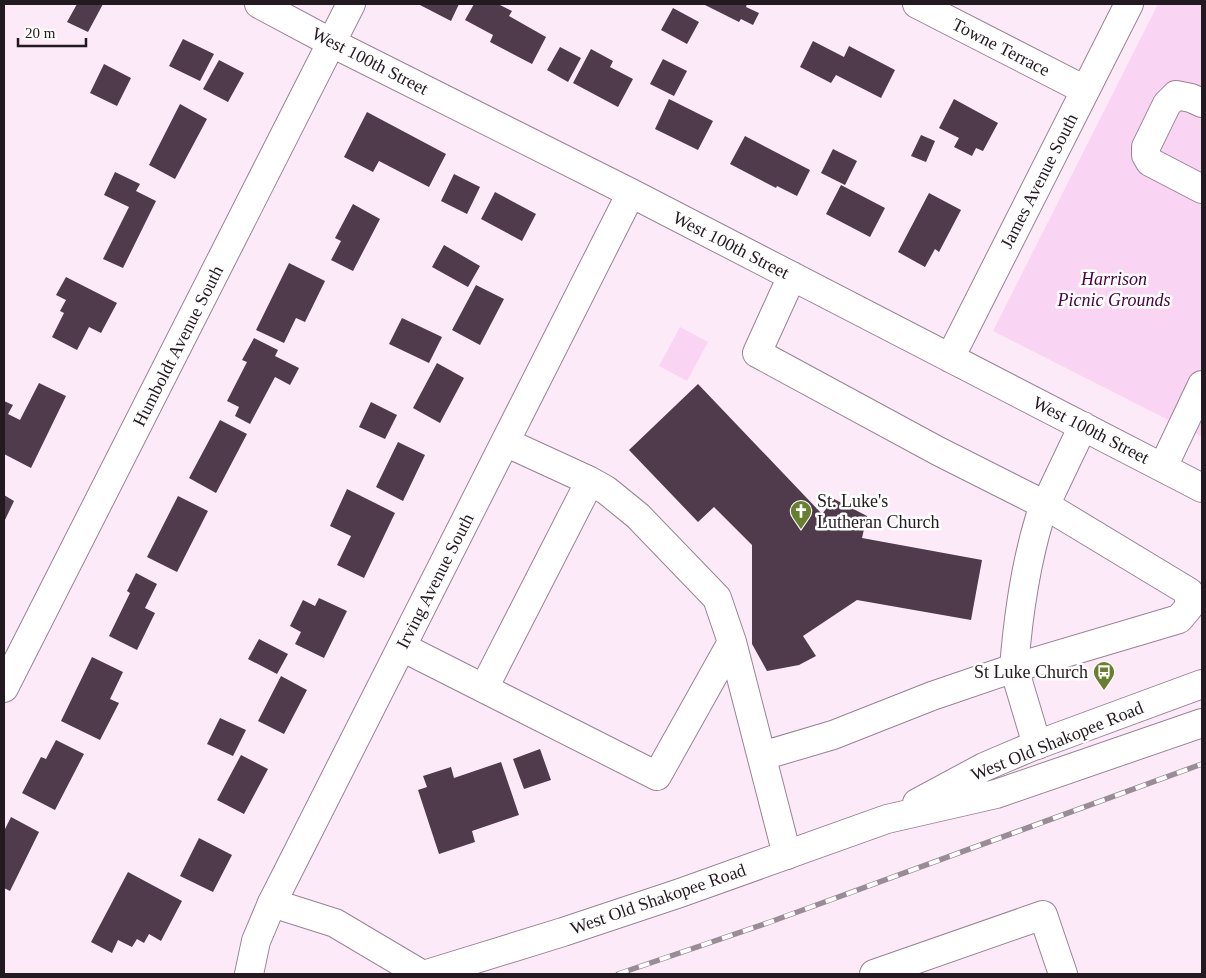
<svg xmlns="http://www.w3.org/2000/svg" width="1206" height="978" font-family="Georgia,serif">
<rect width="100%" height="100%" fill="#fdeaf9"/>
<!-- green -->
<path fill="#fad4f3" d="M1158,4H1202V437L993,331Z
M680,327L708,342L687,381L659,366Z"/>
<!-- building -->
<path fill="#4f3b4b" d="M77,4H103L88,32L67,22Z
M418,4H459L451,21Z
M474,4H498L512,11L509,16L546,37L532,64L490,42L493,35L465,20Z
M703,4H747L746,7L759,13L753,25L741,19L739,22Z
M673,8L699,22L687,44L661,30Z
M183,39L214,54L200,81L169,66Z
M813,41L844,57L849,46L895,70L881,98L836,75L831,83L800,67Z
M560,47L581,58L568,82L547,70Z
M591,49L613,61L610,67L633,79L618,107L573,83Z
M663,59L687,71L674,96L650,84Z
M219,60L244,73L228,102L203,89Z
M104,64L131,78L117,106L90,93Z
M669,99L713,121L698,150L655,129Z
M954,99L998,123L983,151L976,148L972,156L954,147L959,138L939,128Z
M180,104L207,119L175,179L149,165Z
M367,112L446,154L429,187L379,161L373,172L344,157Z
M921,135L935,141L926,162L911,156Z
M745,136L810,170L797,196L777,186L776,188L730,164Z
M833,149L857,161L845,185L821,173Z
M115,172L140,184L136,191L156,201L123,268L103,259L129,207L104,195Z
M454,174L480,187L467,214L441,201Z
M841,185L885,208L870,237L826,214Z
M495,192L536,214L522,241L481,219Z
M929,193L961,210L939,252L935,249L925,267L898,252Z
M353,204L380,219L353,271L331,260L341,241L335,238Z
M444,245L480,266L468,287L432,267Z
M289,263L325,281L305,322L296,318L284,343L256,330Z
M66,277L117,303L101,333L89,327L77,350L52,337L64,313L60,311L66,300L56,295Z
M476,285L504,299L480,345L452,330Z
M402,318L442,337L429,363L389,344Z
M254,338L278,350L275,356L299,368L290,385L275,377L250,424L235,416L239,407L227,401L247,362L242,360Z
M437,363L464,378L440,423L413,408Z
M39,383L66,396L31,468L4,454V401L13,405L8,414L20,420Z
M698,384L822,514L834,499L867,516L862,538L982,560L971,620L857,600L803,636L816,656L799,665L767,671L752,644V545L714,507L698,522L629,450Z
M371,402L397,415L385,439L359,427Z
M220,420L247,434L216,493L189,478Z
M398,442L425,455L403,501L376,487Z
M347,489L395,513L364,578L337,565L351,536L330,526Z
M4,495L14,501L4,522Z
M178,496L208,511L177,572L147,557Z
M136,573L157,584L145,608L155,613L137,650L109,636L130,593L127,591Z
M319,598L347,611L324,658L295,644L301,632L290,626L303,600L315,606Z
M259,639L288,654L277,674L248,659Z
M92,657L123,672L110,699L119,703L100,740L61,721Z
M281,676L307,690L284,734L258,721Z
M220,718L246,730L233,756L207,744Z
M56,740L84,754L55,810L22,793L41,757L46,759Z
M540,749L551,780L524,789L513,759Z
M241,755L268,769L244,814L217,800Z
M501,762L519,815L472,831L475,842L439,854L418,790L427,787L423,776L451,767L454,778Z
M11,817L39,832L10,891L4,888V831Z
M199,838L232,855L213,892L180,876Z
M128,872L182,901L161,941L149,934L144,943L137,939L132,947L118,940L112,953L91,942Z"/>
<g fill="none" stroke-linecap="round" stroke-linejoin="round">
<!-- minor casing -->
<g stroke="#998395" stroke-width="30">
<path id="minor" d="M259,4L332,43L631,193L1202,488
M917,4L1085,90
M1202,103L1191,98L1176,95L1167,104L1146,147V155L1150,162L1202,189
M792,276L757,353L938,451L1045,505L1189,592V607L1179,619L1014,668C1018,617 1025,566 1040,517C1043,507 1049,498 1053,489C1063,468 1073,447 1083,426
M950,358L1129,4
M1163,467L1202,385
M732,642L787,855
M402,647L657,776L732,642L717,598L638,516L606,490L590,481
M4,688L351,4
M484,688L590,481L505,442
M762,756L833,735L932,696L1014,668L1037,745
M249,974L256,941L272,903L631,193
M874,974L1043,915L1063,974"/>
</g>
<!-- major casing -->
<g stroke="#998395" stroke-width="30">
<path id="major" d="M917,803L984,767L1031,747L1202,684
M272,903L335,923L421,974
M427,974L563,932L680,893L887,819L996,794L1202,723"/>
</g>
<!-- minor -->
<use href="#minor" stroke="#fff" stroke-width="28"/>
<!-- major -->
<use href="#major" stroke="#fff" stroke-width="28"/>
<!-- rail casing -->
<g stroke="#9a8c97" stroke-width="5.5">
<path id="rail" d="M618,974L770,922L1202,764"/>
</g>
<!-- rail -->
<use href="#rail" stroke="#fefefe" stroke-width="4" stroke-dasharray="11" stroke-linecap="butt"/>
</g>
<!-- icons -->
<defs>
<g id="church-pin" transform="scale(1.125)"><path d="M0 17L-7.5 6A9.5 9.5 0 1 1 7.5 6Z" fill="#697f30" stroke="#fefefe"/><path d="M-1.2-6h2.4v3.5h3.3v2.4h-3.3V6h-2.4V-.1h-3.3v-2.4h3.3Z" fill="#fff"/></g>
<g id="bus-pin" transform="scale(1.125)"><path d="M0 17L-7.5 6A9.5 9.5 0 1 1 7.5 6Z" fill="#697f30" stroke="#fefefe"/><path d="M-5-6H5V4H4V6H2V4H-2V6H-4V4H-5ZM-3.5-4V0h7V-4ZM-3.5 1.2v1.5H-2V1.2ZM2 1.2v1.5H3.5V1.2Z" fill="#fff"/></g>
</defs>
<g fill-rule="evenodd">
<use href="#church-pin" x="801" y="511"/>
<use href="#bus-pin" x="1104" y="672"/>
</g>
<g text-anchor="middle" stroke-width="5" stroke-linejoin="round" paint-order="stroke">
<!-- street labels -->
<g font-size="18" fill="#231a21" stroke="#fefefe">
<text transform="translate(1001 47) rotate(27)" y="6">Towne Terrace</text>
<text transform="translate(370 61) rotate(27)" y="6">West 100th Street</text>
<text transform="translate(1039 181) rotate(-63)" y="6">James Avenue South</text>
<text transform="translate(731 245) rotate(27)" y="6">West 100th Street</text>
<text transform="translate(178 346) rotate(-63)" y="6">Humboldt Avenue South</text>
<text transform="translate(1091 430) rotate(27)" y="6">West 100th Street</text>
<text transform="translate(435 581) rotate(-63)" y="6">Irving Avenue South</text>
<text transform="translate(1057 741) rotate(-22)" y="6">West Old Shakopee Road</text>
<text transform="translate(658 899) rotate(-19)" y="6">West Old Shakopee Road</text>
</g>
<!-- park labels -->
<g font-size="18" font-style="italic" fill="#4a0044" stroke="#fefefe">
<text x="1114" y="285">Harrison<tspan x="1114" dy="21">Picnic Grounds</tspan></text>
</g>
<!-- poi labels -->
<g font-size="18" fill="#231a21" stroke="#fefefe" text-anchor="start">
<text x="817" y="507">St. Luke's<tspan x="817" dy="21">Lutheran Church</tspan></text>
<text x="1088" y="678" text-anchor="end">St Luke Church</text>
</g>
</g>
<!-- border -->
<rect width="1206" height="978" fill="none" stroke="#231a21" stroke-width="10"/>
<!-- scale -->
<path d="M18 38v8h68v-8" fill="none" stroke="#231a21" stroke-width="2.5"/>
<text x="25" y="38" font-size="15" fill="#231a21" stroke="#fefefe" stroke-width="4" paint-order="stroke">20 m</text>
</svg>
